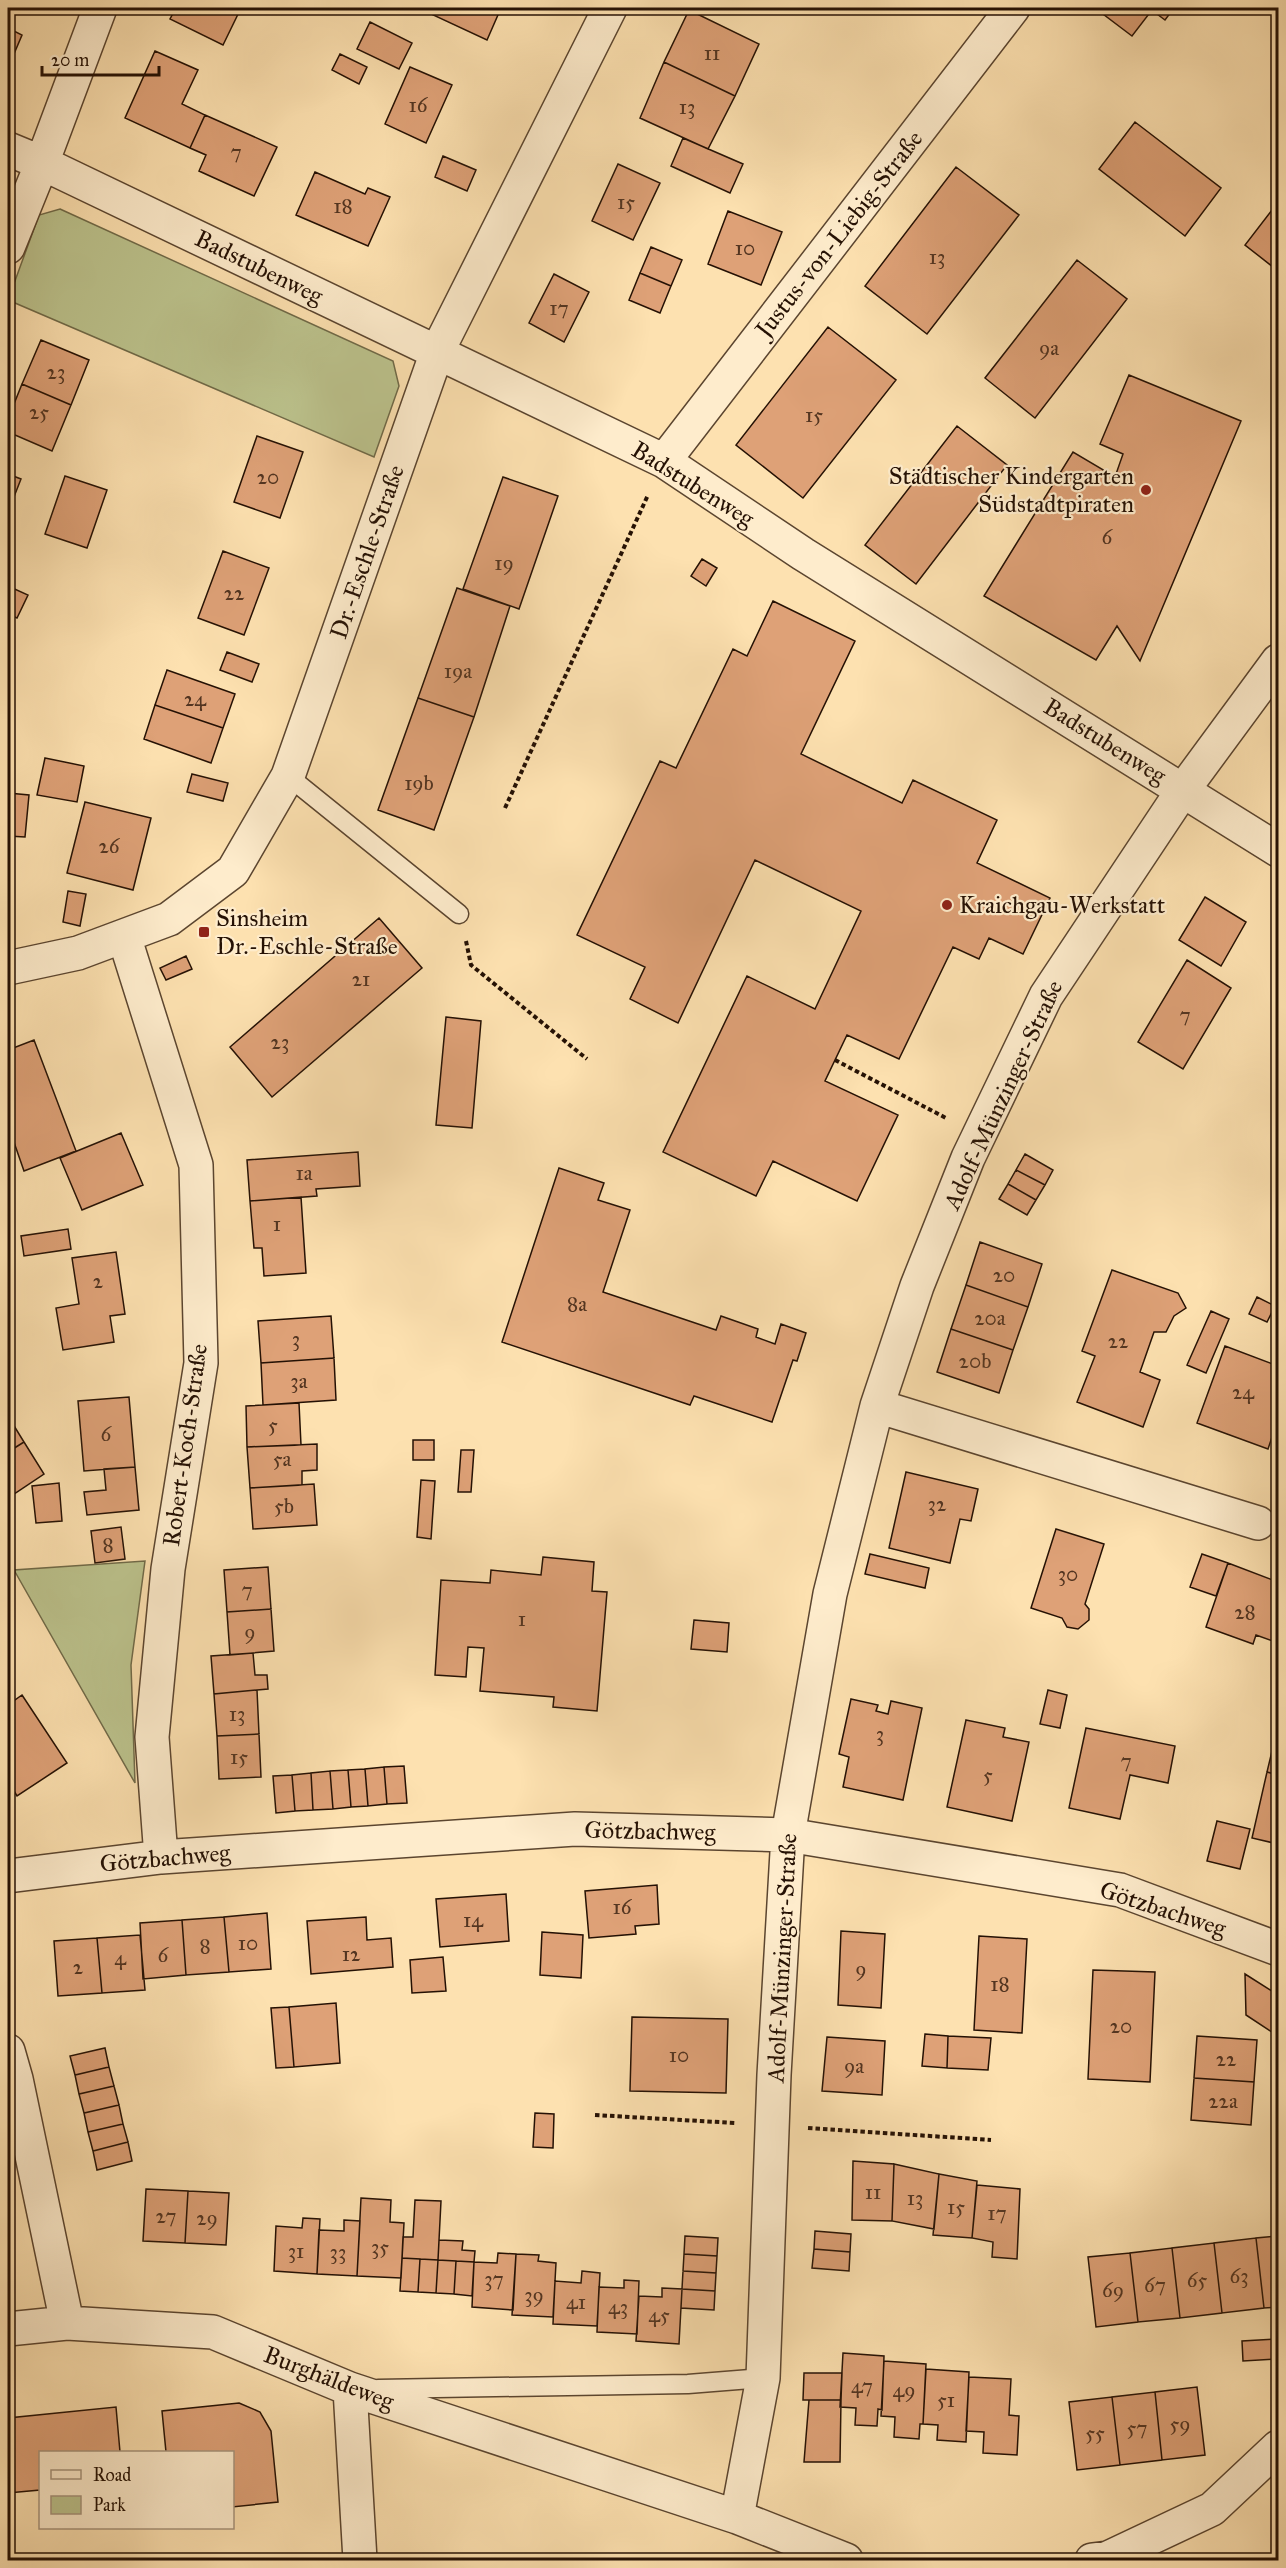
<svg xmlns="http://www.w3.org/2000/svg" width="1286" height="2568" font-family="'IM FELL Great Primer',serif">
<rect width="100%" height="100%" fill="#fde1b0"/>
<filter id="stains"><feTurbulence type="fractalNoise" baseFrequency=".00333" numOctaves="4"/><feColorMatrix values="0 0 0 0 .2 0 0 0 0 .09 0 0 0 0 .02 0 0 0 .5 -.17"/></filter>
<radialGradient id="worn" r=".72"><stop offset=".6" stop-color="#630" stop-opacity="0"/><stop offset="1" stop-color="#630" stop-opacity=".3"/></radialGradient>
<!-- green -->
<path fill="#bcc38d" stroke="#706a48" stroke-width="1.5" d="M60,209L393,361L399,386L374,457L8,300L39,215Z
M145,1561L131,1665L135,1783L14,1570Z"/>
<!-- building -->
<path fill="#dea177" stroke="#251104" stroke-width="1.5" d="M176,8H241L223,45L170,19Z
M434,8H501L487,40L431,14Z
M1095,8H1149L1152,10L1132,36Z
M1149,8H1174L1165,20Z
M689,10L759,44L735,96L664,62Z
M370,22L412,43L399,69L357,49Z
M8,28L22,35L8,68Z
M155,51L198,70L182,104L205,115L190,148L125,118Z
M340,54L367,67L359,84L332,70Z
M664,62L735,96L708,149L640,118Z
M410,67L452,85L426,143L385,124Z
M205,115L277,147L254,196L199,171L206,155L190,148Z
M1135,122L1221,188L1185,236L1099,169Z
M683,138L743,164L730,193L671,166Z
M443,156L476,170L467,191L435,177Z
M618,164L660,183L633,240L592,221Z
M956,167L1019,215L927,334L865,286Z
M315,172L365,194L368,188L390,197L368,246L296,215Z
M1275,206L1278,209V271L1245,245Z
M728,211L782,232L761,285L708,264Z
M651,247L682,260L671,286L640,273Z
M1077,260L1127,299L1035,418L985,378Z
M640,273L671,286L660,313L629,300Z
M554,274L589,292L564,342L529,323Z
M828,327L896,380L803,498L736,445Z
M41,340L89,360L71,405L22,384Z
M1129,375L1241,421L1140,661L1117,626L1096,660L984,596L1073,452L1115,477L1123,454L1100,444Z
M22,384L71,405L52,451L8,432V419Z
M957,426L1007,465L916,584L865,545Z
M257,436L303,452L280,518L234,502Z
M8,474L21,479L8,512Z
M65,476L107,490L87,548L45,534Z
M503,477L558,496L519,609L463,589Z
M223,551L269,568L244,635L198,618Z
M702,559L717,568L706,586L691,576Z
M8,586L28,595L17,618L8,614Z
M457,588L510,606L474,717L418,698Z
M773,601L855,641L801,754L902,803L913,780L997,820L977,863L1050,898L1023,954L989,938L979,959L953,947L899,1059L847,1035L825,1081L898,1115L857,1201L773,1161L756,1196L663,1152L747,976L815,1009L861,911L755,860L678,1023L630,999L645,967L577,935L660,761L676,768L733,649L747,656Z
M227,652L259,664L252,682L220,670Z
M167,670L235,694L223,728L155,705Z
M418,698L474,717L434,830L378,810Z
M155,705L223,728L211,763L144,739Z
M45,758L84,766L77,802L37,795Z
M192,774L228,783L223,801L187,792Z
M8,793L29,795L25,837L8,836Z
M85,802L151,818L133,890L67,873Z
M68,891L86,894L80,926L63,922Z
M1205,897L1246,922L1221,966L1179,940Z
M379,918L422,968L272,1097L230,1047Z
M186,956L192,969L166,980L160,968Z
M1187,960L1231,988L1183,1069L1138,1042Z
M446,1017L481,1021L472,1128L436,1125Z
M34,1040L76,1151L24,1171L8,1125V1050Z
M121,1133L143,1185L82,1210L60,1158Z
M358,1152L360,1186L316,1189L317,1196L250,1201L247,1160Z
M1025,1154L1053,1170L1045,1185L1016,1170Z
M559,1168L604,1183L598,1200L630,1210L603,1292L716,1330L721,1316L758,1329L756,1337L775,1344L781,1324L806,1333L797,1361L793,1360L772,1422L694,1396L690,1405L502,1342Z
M1016,1170L1045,1185L1036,1200L1008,1184Z
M1008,1184L1036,1200L1027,1215L999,1199Z
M301,1197L306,1273L264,1276L262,1248H254L250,1201Z
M68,1229L71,1249L24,1256L21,1236Z
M980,1242L1042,1264L1028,1307L966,1285Z
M116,1252L125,1314L110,1316L114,1342L63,1350L56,1308L79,1304L72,1258Z
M1112,1270L1178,1293L1186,1308L1174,1316L1166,1332H1154L1140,1372L1160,1380L1143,1427L1077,1402L1095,1356L1082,1351Z
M966,1285L1028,1307L1013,1350L951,1329Z
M1257,1297L1275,1306L1267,1322L1249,1314Z
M1211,1311L1229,1319L1206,1373L1187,1365Z
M331,1316L334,1358L261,1363L258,1321Z
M951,1329L1013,1350L999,1393L937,1372Z
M1225,1346L1278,1366V1419L1268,1449L1197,1423Z
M334,1358L336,1400L263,1405L261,1363Z
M129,1397L135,1467L84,1471L78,1401Z
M299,1403L301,1445L247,1447L246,1406Z
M8,1416L24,1442L8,1452Z
M413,1440H434V1460H413Z
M24,1442L44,1474L8,1498V1452Z
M317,1444V1470L302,1471V1485L250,1488L247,1447Z
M461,1450H474L471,1492H458Z
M135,1467L139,1510L87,1515L84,1492L106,1490L104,1469Z
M906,1472L978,1489L971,1521L960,1519L950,1563L889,1548Z
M421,1480L435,1481L431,1539L417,1537Z
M59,1483L62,1521L36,1523L32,1486Z
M314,1484L317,1525L253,1529L250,1488Z
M121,1527L125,1559L95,1563L91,1531Z
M1056,1529L1104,1544L1085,1604L1089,1609V1620L1078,1629L1067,1627L1062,1618L1031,1608Z
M870,1554L929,1568L925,1588L865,1574Z
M1202,1554L1228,1563L1216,1596L1190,1587Z
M543,1557L594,1562L592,1591L607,1592L597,1711L553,1707L554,1697L480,1691L484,1648L468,1647L466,1677L435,1675L441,1580L490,1583L491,1570L541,1575Z
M1228,1563L1278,1582V1643L1256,1635L1253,1644L1206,1627Z
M268,1567L271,1609L227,1612L224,1570Z
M271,1609L274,1651L230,1655L227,1612Z
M694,1620L729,1623L727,1652L691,1649Z
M253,1653L255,1675H267L268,1689L214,1694L211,1656Z
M257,1690L259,1734L217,1736L214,1694Z
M1048,1690L1067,1695L1060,1728L1040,1724Z
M22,1695L67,1763L17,1796L8,1781V1705Z
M851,1699L878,1705L876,1711L888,1714L891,1701L922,1708L903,1800L843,1787L849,1757L839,1754Z
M966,1720L1005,1728L1003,1737L1029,1742L1012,1821L947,1807Z
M1278,1726V1775L1267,1772Z
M1086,1728L1175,1746L1168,1783L1130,1775L1120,1819L1069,1808Z
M259,1734L261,1777L219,1779L217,1736Z
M404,1766L407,1803L387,1804L384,1767Z
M384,1767L387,1804L368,1806L365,1769Z
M365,1769L368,1806L351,1807L348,1770Z
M348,1770L351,1807L333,1809L330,1771Z
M330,1771L333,1809L313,1810L311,1773Z
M1267,1772L1278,1775V1844L1252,1838Z
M311,1773L313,1810L295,1811L292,1775Z
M292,1775L295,1811L276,1813L273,1776Z
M1217,1821L1250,1829L1240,1869L1207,1861Z
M657,1885L659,1924L635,1926L636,1934L589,1938L585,1891Z
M506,1894L509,1941L440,1947L436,1899Z
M267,1913L271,1969L229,1972L224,1917Z
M224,1917L229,1972L186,1975L182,1920Z
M366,1917L367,1940L391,1938L393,1967L311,1974L307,1921Z
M182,1920L186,1975L143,1979L140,1923Z
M841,1931L885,1934L881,2008L838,2005Z
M542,1932L583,1935L581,1978L540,1975Z
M140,1935L145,1990L102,1993L97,1938Z
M979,1936L1027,1939L1022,2033L974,2030Z
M97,1938L102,1993L58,1996L54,1941Z
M443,1957L446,1991L412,1993L410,1960Z
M1093,1970L1155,1972L1150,2082L1088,2079Z
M1245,1974L1278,1995V2036L1246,2015Z
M336,2003L340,2063L294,2067L289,2007Z
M289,2007L294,2067L276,2068L271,2008Z
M632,2017L728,2019L726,2093L630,2091Z
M925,2034L948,2036L947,2068L922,2066Z
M948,2036L991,2038L988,2070L947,2068Z
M1197,2036L1257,2040L1254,2082L1194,2078Z
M827,2037L885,2041L882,2095L822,2091Z
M105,2048L109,2067L75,2075L70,2056Z
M109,2067L114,2086L79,2094L75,2075Z
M1194,2078L1254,2082L1251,2125L1191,2120Z
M114,2086L119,2105L84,2113L79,2094Z
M119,2105L123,2124L88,2132L84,2113Z
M535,2113L554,2114L553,2148L533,2147Z
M123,2124L128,2142L93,2151L88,2132Z
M128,2142L132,2161L97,2170L93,2151Z
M853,2161L894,2164L892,2221L852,2220Z
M894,2164L939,2174L934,2229L892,2221Z
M939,2174L977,2181L972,2238L933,2235Z
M977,2185L1020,2189L1017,2259L992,2257L993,2242L972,2238Z
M146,2189L188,2191L185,2243L143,2241Z
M188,2191L229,2193L226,2245L185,2243Z
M361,2198L391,2200L390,2222L404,2223L401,2278L357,2276Z
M415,2200L441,2201L438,2260L402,2258L403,2237H413Z
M303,2218L320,2219L317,2274L274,2271L276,2226L302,2228Z
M344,2220L360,2221L357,2276L317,2274L319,2230L344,2231Z
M815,2231L851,2234L850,2252L814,2249Z
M685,2236L718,2238L717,2256L684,2254Z
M1278,2236V2307L1264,2308L1256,2238Z
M1256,2238L1264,2308L1222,2313L1214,2243Z
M439,2240L463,2241L462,2250L475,2251L474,2262L438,2260Z
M1214,2243L1222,2313L1180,2318L1172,2248Z
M1172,2248L1180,2318L1138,2322L1130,2253Z
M814,2249L850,2252L849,2271L812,2268Z
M498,2253L516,2254L513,2310L472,2307L474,2262L497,2263Z
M1130,2253L1138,2322L1096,2327L1088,2257Z
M516,2254L539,2255L538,2261L556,2263L553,2317L512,2315Z
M684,2254L717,2256L716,2273L683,2271Z
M402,2258L420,2259L418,2292L400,2291Z
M420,2259L438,2260L436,2293L418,2292Z
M438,2260L456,2261L454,2294L436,2293Z
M456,2261L474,2262L472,2296L454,2294Z
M582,2271L600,2273L597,2326L553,2324L555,2281L581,2283Z
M683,2271L716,2273L715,2291L682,2289Z
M624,2280L639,2281L637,2334L597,2332L599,2287L624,2288Z
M662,2288L682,2289L679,2344L636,2341L639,2296L662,2297Z
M682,2289L715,2291L714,2310L681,2308Z
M1278,2339V2359L1243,2361L1242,2341Z
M843,2353L884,2356L882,2410L878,2409L877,2426L855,2425L856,2408L840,2407Z
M884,2361L926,2364L923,2424H920L919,2439L894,2437L895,2417L881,2416Z
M926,2369L969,2372L966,2442L937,2440L938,2425L923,2424Z
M804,2373H842L841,2400H803Z
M969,2377L1011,2379L1009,2415L1019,2416L1017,2455L983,2453L984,2432L966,2431Z
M1197,2387L1205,2455L1162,2460L1155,2392Z
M1155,2392L1162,2460L1120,2465L1112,2397Z
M1112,2397L1120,2465L1077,2470L1069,2402Z
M809,2400H841L840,2462H804Z
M239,2403L260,2412L271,2431L278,2502L232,2507V2452H166L162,2411Z
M116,2407L120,2452H40V2490L8,2493V2418Z"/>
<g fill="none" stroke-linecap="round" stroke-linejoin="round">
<!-- lane casing -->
<g stroke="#5b452f" stroke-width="21">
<path id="lane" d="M288,776L459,914
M378,2389L688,2384L763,2378"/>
</g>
<!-- street casing -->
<g stroke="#5b452f" stroke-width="36">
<path id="street" d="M8,149L42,163L664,461L803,554L1278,850
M8,247L42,163L100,8
M664,461L1013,8
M124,936L196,1165L201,1363L168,1569L152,1737L161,1857
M8,968L78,953L169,919L233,871L288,776L437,352L610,8
M877,1406L1258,1523
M8,1876L161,1857L575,1829L788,1835L1120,1890L1278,1949
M8,2051L16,2079L67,2323
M8,2329L67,2323L213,2332L350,2389L737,2517L846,2560
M350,2389L360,2560
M737,2517L763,2378L774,2075L788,1835L830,1594L877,1406L917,1286L968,1158L1046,996L1183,790L1278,661
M1092,2560L1108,2558L1212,2509L1278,2447"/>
</g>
<!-- path -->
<path stroke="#251104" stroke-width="4" stroke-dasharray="4.5 3" stroke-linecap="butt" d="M505,808L648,495
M466,941L471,965L587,1059
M835,1060L946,1118
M595,2115L735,2123
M808,2128L991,2140"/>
<!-- lane -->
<use href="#lane" stroke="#feeccc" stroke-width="18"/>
<!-- street -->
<use href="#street" stroke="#feeccc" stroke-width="33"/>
</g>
<!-- markers -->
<g fill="#8f2418" stroke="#feeccc" stroke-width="2">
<circle cx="1146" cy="490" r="6"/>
<circle cx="947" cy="905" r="6"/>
<rect x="198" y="926" width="12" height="12" rx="3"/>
</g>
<g text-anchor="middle" stroke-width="4.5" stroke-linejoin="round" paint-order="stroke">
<!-- number labels -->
<g font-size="21" fill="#533521">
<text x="712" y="60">11</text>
<text x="418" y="112">16</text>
<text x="687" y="114">13</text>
<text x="236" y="159">7</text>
<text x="626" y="209">15</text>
<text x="343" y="213">18</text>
<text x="745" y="255">10</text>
<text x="937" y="264">13</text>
<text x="559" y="315">17</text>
<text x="1049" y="355">9a</text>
<text x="56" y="379">23</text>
<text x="39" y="419">25</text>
<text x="814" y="422">15</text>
<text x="268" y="484">20</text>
<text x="1107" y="544">6</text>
<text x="504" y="570">19</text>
<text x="234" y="600">22</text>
<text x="458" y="678">19a</text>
<text x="195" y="706">24</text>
<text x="419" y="790">19b</text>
<text x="109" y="853">26</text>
<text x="361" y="986">21</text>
<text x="1185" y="1022">7</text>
<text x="280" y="1049">23</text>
<text x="304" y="1180">1a</text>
<text x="277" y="1231">1</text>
<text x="1004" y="1282">20</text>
<text x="98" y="1288">2</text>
<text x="577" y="1311">8a</text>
<text x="990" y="1325">20a</text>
<text x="296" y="1346">3</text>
<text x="1118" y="1348">22</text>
<text x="975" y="1368">20b</text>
<text x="299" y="1388">3a</text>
<text x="1243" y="1399">24</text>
<text x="273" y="1432">5</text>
<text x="106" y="1441">6</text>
<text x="282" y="1466">5a</text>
<text x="937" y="1511">32</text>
<text x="284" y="1513">5b</text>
<text x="108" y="1552">8</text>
<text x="1068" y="1581">30</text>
<text x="247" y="1597">7</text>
<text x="1245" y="1619">28</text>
<text x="522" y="1626">1</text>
<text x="250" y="1639">9</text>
<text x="237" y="1721">13</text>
<text x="880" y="1741">3</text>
<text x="239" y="1764">15</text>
<text x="1126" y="1768">7</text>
<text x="988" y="1782">5</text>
<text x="622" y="1914">16</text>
<text x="473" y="1927">14</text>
<text x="248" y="1950">10</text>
<text x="205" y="1953">8</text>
<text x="351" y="1961">12</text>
<text x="163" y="1962">6</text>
<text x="120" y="1965">4</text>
<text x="78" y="1974">2</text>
<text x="861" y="1976">9</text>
<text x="1000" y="1991">18</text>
<text x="1121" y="2033">20</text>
<text x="679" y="2062">10</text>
<text x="1226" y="2066">22</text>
<text x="854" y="2073">9a</text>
<text x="1223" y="2108">22a</text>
<text x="873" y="2199">11</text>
<text x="915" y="2205">13</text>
<text x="956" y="2214">15</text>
<text x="997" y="2220">17</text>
<text x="166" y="2223">27</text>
<text x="207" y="2225">29</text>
<text x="380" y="2254">35</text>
<text x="296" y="2258">31</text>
<text x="338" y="2259">33</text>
<text x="1239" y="2283">63</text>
<text x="494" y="2286">37</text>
<text x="1197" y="2287">65</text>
<text x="1155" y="2292">67</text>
<text x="1113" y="2297">69</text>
<text x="534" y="2302">39</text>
<text x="576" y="2309">41</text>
<text x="618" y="2314">43</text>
<text x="659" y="2322">45</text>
<text x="862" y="2393">47</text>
<text x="904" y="2397">49</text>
<text x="946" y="2407">51</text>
<text x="1180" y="2431">59</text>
<text x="1137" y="2435">57</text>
<text x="1095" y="2440">55</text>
</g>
<!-- street labels -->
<g font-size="24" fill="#251104" stroke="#feeccc">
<text transform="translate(839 234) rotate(-52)" y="8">Justus-von-Liebig-Straße</text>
<text transform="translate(259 267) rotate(26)" y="8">Badstubenweg</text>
<text transform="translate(693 484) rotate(32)" y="8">Badstubenweg</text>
<text transform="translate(367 552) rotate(-71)" y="8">Dr.-Eschle-Straße</text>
<text transform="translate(1105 741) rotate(32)" y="8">Badstubenweg</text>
<text transform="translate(1003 1095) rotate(-65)" y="8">Adolf-Münzinger-Straße</text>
<text transform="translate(185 1445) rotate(-82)" y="8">Robert-Koch-Straße</text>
<text transform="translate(650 1831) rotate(1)" y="8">Götzbachweg</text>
<text transform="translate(165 1858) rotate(-5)" y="8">Götzbachweg</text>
<text transform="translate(1163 1909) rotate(18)" y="8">Götzbachweg</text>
<text transform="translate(782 1958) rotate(-87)" y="8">Adolf-Münzinger-Straße</text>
<text transform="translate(329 2378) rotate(21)" y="8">Burghäldeweg</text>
</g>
<!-- poi labels -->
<g font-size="24" fill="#251104" stroke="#feeccc" text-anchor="start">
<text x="1134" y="484" text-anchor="end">Städtischer Kindergarten<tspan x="1134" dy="28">Südstadtpiraten</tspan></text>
<text x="959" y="913">Kraichgau-Werkstatt</text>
<text x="216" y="926">Sinsheim<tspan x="216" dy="28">Dr.-Eschle-Straße</tspan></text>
</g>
</g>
<!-- margin -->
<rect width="1286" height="2568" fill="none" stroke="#fde1b0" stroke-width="30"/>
<rect x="9" y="9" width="1268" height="2550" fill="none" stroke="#251104" stroke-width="3"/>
<rect x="15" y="15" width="1256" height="2538" fill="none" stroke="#251104" stroke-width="1.5"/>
<!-- legend -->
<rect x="39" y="2451" width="195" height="78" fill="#feeccc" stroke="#a7947c" stroke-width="1.5"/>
<rect x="51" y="2470" width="30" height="9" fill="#feeccc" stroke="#a7947c" stroke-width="1.5"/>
<text x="93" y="2481" font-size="18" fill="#251104">Road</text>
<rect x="51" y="2496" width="30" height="18" fill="#bcc38d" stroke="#a7947c" stroke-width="1.5"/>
<text x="93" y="2511" font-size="18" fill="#251104">Park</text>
<!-- scale -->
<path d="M42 66v9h117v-9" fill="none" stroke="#251104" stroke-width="3"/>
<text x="51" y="66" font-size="18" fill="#251104" stroke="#feeccc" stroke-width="4.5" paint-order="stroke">20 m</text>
<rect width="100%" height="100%" filter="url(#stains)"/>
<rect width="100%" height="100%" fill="url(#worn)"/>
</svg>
